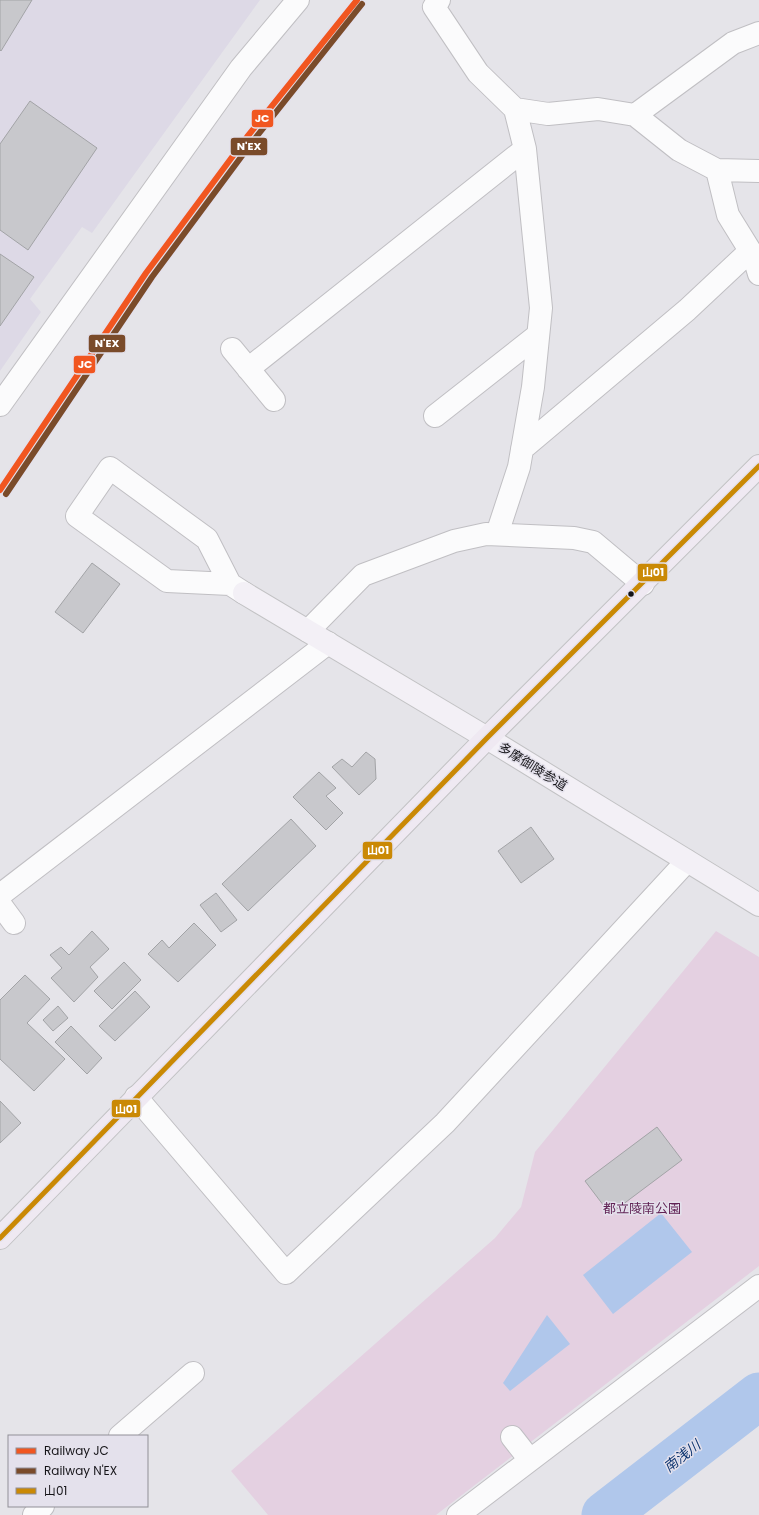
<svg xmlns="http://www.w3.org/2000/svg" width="759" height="1515" font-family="Poppins,'Noto Sans JP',sans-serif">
<rect width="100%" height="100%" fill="#e5e4e9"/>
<!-- built -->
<path fill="#ddd9e6" d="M0,0H260L92,233L82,227L30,299L41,312L0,371Z"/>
<!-- green -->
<path fill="#e4d0e1" d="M716,931L759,957V1266L436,1515H268L231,1471L495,1238L521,1207L535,1152Z"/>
<!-- water -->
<path fill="#b0c7eb" d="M661,1213L692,1252L613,1314L583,1275Z
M547,1315L570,1344L510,1391L503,1383Z"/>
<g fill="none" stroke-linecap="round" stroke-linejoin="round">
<!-- river -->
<path stroke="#b0c7eb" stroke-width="47" d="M605,1515L759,1396"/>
</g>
<!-- building -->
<path fill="#c8c8cc" stroke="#a2a3a6" d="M0,0H32L1,51L0,50Z
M30,101L97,148L28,250L0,230V144Z
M0,254L34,277L0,326Z
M92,563L120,584L83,633L55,612Z
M366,752L375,759L376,779L359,795L332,767L342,759L352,767Z
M319,772L336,788L326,796L343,813L326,830L293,797Z
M291,819L316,846L248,911L222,884Z
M531,827L554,859L521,883L498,851Z
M216,893L237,920L221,932L200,905Z
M194,923L216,945L178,982L148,954L162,940L169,948Z
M92,931L109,949L90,967L98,977L74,1002L51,978L62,968L50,955L61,947L69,955Z
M124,962L141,980L112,1009L94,991Z
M25,975L50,999L27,1023L65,1059L34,1091L0,1059V1000Z
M135,991L150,1007L115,1041L99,1026Z
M58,1006L68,1018L53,1031L43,1020Z
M71,1026L102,1058L87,1074L55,1042Z
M0,1101L21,1123L0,1143Z
M657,1127L682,1160L610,1214L585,1181Z"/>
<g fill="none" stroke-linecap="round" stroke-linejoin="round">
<!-- minor casing -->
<g stroke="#c0bfc3" stroke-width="24">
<path id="minor" d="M439,0L434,7L478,73L515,109L548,114L598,109L635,115L679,150L717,170L759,171
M635,115L733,43L759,33
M717,170L728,215L754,257L759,274
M232,349L274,400
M248,369L525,149
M0,405L241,68L298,0
M435,416L538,335
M522,449L687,310L750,251
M497,534L519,467L533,387L541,308L525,149L515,109
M230,584L207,539L110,468L77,516L167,581L230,584L244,593
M308,631L363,575L454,541L486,534L574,538L593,542L643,584
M0,895L328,643
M0,904L14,923
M136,1097L286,1273L445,1123L687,861
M120,1436L193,1373
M512,1437L530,1460
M34,1515L43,1506
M458,1515L759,1286"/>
</g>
<!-- major casing -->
<g stroke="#c2c2c4" stroke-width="24">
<path id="major" d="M244,593L487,738L759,905"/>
</g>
<!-- highway casing -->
<g stroke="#c2c2c4" stroke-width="24">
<path id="highway" d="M0,1238L487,738L759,466"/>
</g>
<!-- minor -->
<use href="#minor" stroke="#fbfbfc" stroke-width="22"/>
<!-- major -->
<use href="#major" stroke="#f3f0f6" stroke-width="22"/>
<!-- highway -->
<use href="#highway" stroke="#efe9f2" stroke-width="22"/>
<!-- bus-1 casing -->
<g stroke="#e4e1ec" stroke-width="8">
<path id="bus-1" d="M0,1238L487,738L759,466"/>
</g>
<!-- bus-1 -->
<use href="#bus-1" stroke="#ca8905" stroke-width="5"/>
<!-- rail-1 casing -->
<g stroke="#e4e1ec" stroke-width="9">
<path id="rail-1" d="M0,490L146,273L247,137L357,0"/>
</g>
<!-- rail-2 casing -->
<g stroke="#e4e1ec" stroke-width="9">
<path id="rail-2" d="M6,494L152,277L253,141L362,4"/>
</g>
<!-- rail-1 -->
<use href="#rail-1" stroke="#f15620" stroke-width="6"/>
<!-- rail-2 -->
<use href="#rail-2" stroke="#7a4b2a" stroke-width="6"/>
</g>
<!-- markers -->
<circle fill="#151418" stroke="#e4e1ec" stroke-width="1.5" cx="631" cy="594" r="3.5"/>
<g text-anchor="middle" stroke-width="3" stroke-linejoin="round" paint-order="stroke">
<!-- street labels -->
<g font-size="13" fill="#151418" stroke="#e4e1ec">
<text transform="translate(533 766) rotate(32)" y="5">多摩御陵参道</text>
</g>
<!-- park labels -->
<g font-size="13" fill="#612355" stroke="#e4e1ec">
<text x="642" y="1213">都立陵南公園</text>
</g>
<!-- water labels -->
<g font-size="14" font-style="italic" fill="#0e3570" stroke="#e4e1ec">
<text transform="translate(682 1456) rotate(-38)" y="5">南浅川</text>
</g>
</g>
<g stroke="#e4e1ec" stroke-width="1.5">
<rect x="251" y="109" width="23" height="19" rx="4" fill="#f15620"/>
<rect x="230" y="137" width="38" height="19" rx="4" fill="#7a4b2a"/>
<rect x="88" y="334" width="38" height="19" rx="4" fill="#7a4b2a"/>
<rect x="73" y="355" width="23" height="19" rx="4" fill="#f15620"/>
<rect x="637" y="563" width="31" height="19" rx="4" fill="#ca8905"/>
<rect x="362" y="841" width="31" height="19" rx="4" fill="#ca8905"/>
<rect x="111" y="1099" width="30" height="19" rx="4" fill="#ca8905"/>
</g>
<g font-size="11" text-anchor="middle" font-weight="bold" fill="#fff">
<text x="262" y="122">JC</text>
<text x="249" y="150">N'EX</text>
<text x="107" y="347">N'EX</text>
<text x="85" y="368">JC</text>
<text x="653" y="576">山01</text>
<text x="378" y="854">山01</text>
<text x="126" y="1113">山01</text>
</g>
<!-- legend -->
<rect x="8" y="1435" width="140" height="72" fill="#e4e1ec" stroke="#918f97"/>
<rect x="16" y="1448" width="20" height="6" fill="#f15620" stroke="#918f97"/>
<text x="44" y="1455" font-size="12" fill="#151418">Railway JC</text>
<rect x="16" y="1468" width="20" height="6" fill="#7a4b2a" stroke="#918f97"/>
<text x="44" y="1475" font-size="12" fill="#151418">Railway N'EX</text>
<rect x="16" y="1488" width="20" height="6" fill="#ca8905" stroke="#918f97"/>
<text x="44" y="1495" font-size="12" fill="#151418">山01</text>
</svg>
